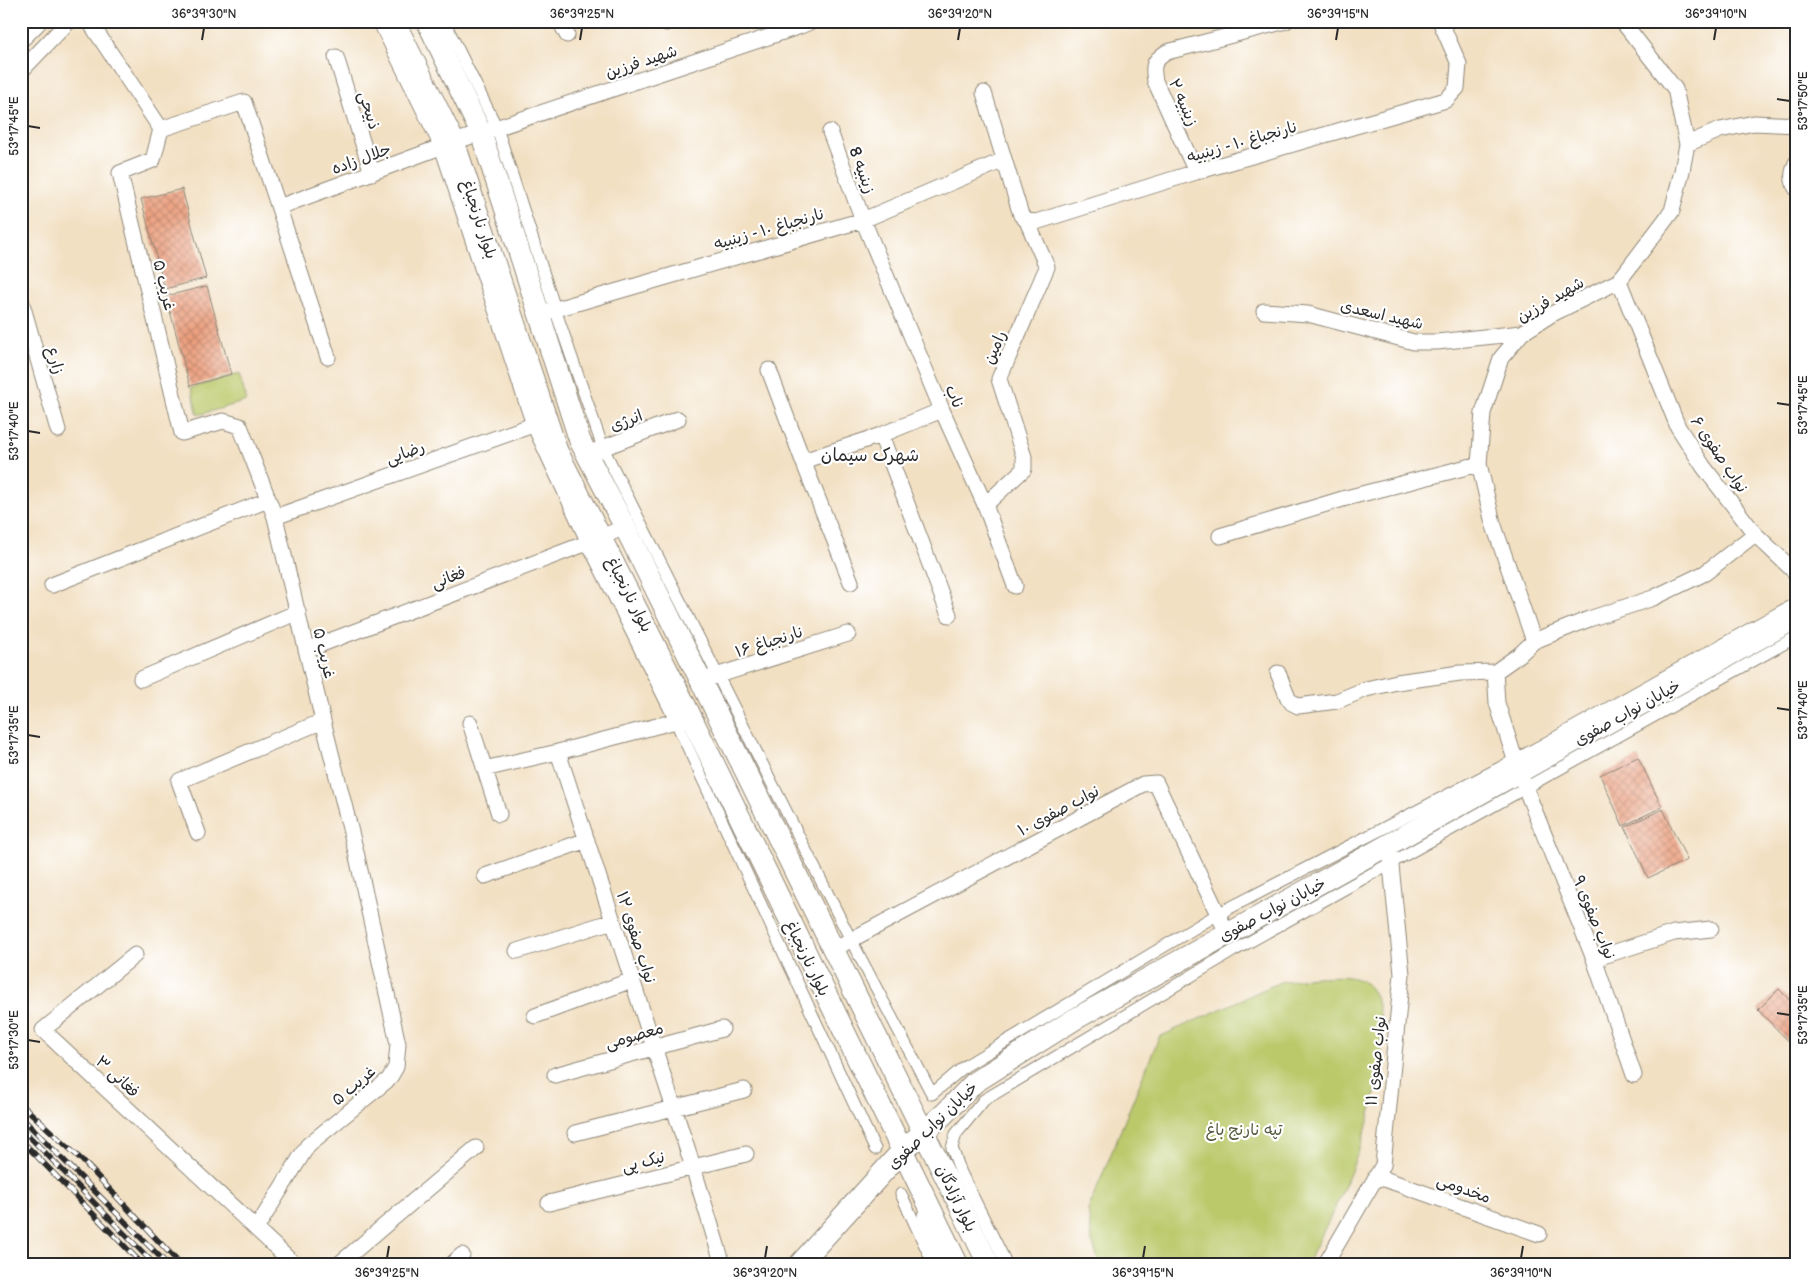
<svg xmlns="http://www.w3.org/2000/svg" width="1817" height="1286" font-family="'Balsamiq Sans','Playpen Sans Arabic',sans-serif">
<defs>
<pattern id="building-cross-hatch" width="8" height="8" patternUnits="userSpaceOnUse" patternTransform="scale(1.25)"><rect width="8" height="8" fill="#eb9c7a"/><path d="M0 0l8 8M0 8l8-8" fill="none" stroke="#bf7f64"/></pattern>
</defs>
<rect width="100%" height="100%" fill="#fff"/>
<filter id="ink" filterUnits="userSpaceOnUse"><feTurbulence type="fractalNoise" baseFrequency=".02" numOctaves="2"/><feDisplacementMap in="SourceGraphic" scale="10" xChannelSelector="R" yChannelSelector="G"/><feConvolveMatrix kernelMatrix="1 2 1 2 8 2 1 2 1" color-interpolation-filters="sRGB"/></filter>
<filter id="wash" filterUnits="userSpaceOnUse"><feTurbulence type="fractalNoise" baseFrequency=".0096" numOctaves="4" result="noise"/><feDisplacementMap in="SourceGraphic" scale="20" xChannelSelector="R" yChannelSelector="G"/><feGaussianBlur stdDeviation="1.12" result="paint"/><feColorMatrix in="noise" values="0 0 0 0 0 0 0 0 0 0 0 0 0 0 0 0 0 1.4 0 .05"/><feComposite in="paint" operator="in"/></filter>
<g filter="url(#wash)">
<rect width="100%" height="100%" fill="#f2e0c3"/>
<!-- park -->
<path fill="#bbc96b" stroke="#737a4b" d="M239,374L247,401L198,415L191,388Z
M1314,977C1330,977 1353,973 1366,984C1382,998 1382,1027 1381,1046C1380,1058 1380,1071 1377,1084C1365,1148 1337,1207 1306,1265H1100L1092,1241L1088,1210L1159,1037L1280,982Z"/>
<g id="blocks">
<!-- building -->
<path fill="url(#building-cross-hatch)" d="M182,189L206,278L165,289L141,199Z
M207,286L231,374L190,386L166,296Z
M1638,757L1662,807L1623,826L1600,775Z
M1663,809L1687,860L1648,878L1625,827Z
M1779,989L1796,1007V1049L1758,1010Z"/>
</g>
</g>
<g filter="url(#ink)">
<use href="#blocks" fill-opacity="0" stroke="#8e8677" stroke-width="1"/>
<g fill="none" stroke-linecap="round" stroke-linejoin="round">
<!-- pedestrian casing -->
<g stroke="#8e8677" stroke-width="13">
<path id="pedestrian" d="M378,21L440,147L532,425L587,543L676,722L875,1149
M444,21L497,128L555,309L603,448L851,940L932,1094L965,1066L1218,914L1515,760L1796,603
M901,1194L934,1265
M1007,1265L961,1173L952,1148L956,1134L984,1100L1233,951L1796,637"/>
</g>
<!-- minor casing -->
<g stroke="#8e8677" stroke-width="17">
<path id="minor" d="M89,21L161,129
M560,21L567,35
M665,21L666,23
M336,57L372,173
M21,71L69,21
M984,93L1021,215L1027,221L1036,222L1196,172L1446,100L1457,88L1459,64L1440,21
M161,129L153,160L120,173L182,433L223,421L240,426L275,517L323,721L356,852L398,1044L396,1067L389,1079L308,1145L256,1229
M161,129L244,102L328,357
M830,132L863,220L942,410L985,505L1015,586
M1687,144L1720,130L1754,123L1796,125
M1796,163C1792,173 1791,179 1796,188
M1196,172L1155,81C1152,65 1153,61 1167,52L1286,21
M279,207L454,142L798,27L812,21
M1619,281L1678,427L1703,466L1755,534L1796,573
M21,300L58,430
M1264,311L1308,314L1414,342H1437L1522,333
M539,314L863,220L1004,160
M769,370L803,461L851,582
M881,435L949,615
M587,454L678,419
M803,461L881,435L942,410
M985,505L1024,469V457L999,379L1047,267L1027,221
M275,517L547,420
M1220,536L1346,498L1479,464
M52,585L268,500
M1534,641L1493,523L1479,464L1483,413L1501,358L1522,333L1552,314L1619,281L1672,211L1682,171L1687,144L1675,89L1622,21
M306,650L587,543L625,527
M1495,672L1497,703L1519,772L1594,959L1634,1075
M1278,673L1288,698L1292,703L1298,706L1337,701L1366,689L1397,682L1460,673L1495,672L1519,655L1534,641L1589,619L1653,598L1705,573L1755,534
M141,679L298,612
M700,681L848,634
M691,717L558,752L693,1167L723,1265
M470,723L499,814
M484,769L558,752
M198,833L179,781L323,721
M485,876L587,840
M832,950L1143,784L1156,783L1227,933
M517,951L613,921
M135,955L43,1030L295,1265
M1594,959L1674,933L1711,929
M535,1016L632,980
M555,1075L722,1029
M575,1133L744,1090
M1376,1176L1539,1234
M549,1203L746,1154
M925,1216L941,1265
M338,1265L476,1148
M451,1265L462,1255
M1325,1265L1383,1165L1402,974L1389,846"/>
</g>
<!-- secondary casing -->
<g stroke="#8e8677" stroke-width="23">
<path id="secondary" d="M394,21L454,142L557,451L691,717L958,1265
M427,21L481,133L580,441L625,527L989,1265
M799,1265L902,1151L944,1114L975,1082L1075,1019L1796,618"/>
</g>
<!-- primary casing -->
<g stroke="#8e8677" stroke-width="26">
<path id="primary" d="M21,34L34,21"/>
</g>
<!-- pedestrian -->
<use href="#pedestrian" stroke="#fff" stroke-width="11"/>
<!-- minor -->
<use href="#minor" stroke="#fff" stroke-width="15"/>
<!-- secondary -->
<use href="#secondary" stroke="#fff" stroke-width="21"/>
<!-- primary -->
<use href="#primary" stroke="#fff" stroke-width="24"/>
<!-- rail casing -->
<g stroke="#2b2b2b" stroke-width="5.5">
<path id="rail" d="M21,1104L83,1161L181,1265
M21,1117L168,1265
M21,1128L155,1265
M21,1140L143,1265"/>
</g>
<!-- rail -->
<use href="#rail" stroke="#fff" stroke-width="4" stroke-dasharray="11" stroke-linecap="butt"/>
</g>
</g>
<!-- ticks -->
<path fill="none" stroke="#2b2b2b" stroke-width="2" d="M202,40L204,28M580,40L582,28M958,40L960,28M1336,40L1338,28M1714,40L1716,28M1777,99L1790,101M28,126L40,128M1777,403L1790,405M28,431L40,433M1777,708L1790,710M28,735L40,737M1777,1013L1790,1015M28,1040L40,1042M387,1258L389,1246M765,1258L767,1246M1143,1258L1145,1246M1521,1258L1523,1246"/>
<g text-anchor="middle" stroke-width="4.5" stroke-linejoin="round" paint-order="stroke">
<!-- street labels -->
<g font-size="16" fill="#2b2b2b" stroke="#fff">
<text transform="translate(641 61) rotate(-18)" y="6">شهید فرزین</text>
<text transform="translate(1184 102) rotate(66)" y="6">زینبیه ۲</text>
<text transform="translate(370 110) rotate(73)" y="6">ذبیحی</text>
<text transform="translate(1242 141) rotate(-16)" y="6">نارنجباغ ۱۰ - زینبیه</text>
<text transform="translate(361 158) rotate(-20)" y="6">جلال زاده</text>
<text transform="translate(863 170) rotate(70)" y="6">زینبیه 8</text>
<text transform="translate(480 219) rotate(72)" y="6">بلوار نارنجباغ</text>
<text transform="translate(769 228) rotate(-16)" y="6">نارنجباغ ۱۰ - زینبیه</text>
<text transform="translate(165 285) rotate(77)" y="6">غریب ۵</text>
<text transform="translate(1550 299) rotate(-30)" y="6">شهید فرزین</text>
<text transform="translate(1382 314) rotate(13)" y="6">شهید اسعدی</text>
<text transform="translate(994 347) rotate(-67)" y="6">رامین</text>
<text transform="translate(56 360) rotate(74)" y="6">زارع</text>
<text transform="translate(955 396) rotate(67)" y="6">ناب</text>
<text transform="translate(626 420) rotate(-21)" y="6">انرژی</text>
<text transform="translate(405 452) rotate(-20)" y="6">رضایی</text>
<text transform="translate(1720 454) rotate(56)" y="6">نواب صفوی ۶</text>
<text transform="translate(448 577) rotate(-21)" y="6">فغانی</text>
<text transform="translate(630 594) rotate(63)" y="6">بلوار نارنجباغ</text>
<text transform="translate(769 641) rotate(-18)" y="6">نارنجباغ ۱۶</text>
<text transform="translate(325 653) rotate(77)" y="6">غریب ۵</text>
<text transform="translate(1627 712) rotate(-29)" y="6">خیابان نواب صفوی</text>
<text transform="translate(1058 810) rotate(-28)" y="6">نواب صفوی ۱۰</text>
<text transform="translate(1272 909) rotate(-28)" y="6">خیابان نواب صفوی</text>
<text transform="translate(1595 917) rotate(68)" y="6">نواب صفوی ۹</text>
<text transform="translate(637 937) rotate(72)" y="6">نواب صفوی ۱۲</text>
<text transform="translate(808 958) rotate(64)" y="6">بلوار نارنجباغ</text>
<text transform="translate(634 1035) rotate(-16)" y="6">معصومی</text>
<text transform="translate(1375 1061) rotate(-84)" y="6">نواب صفوی ۱۱</text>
<text transform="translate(118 1076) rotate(43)" y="6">فغانی ۳</text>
<text transform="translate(353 1085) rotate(-40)" y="6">غریب ۵</text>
<text transform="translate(932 1125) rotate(-44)" y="6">خیابان نواب صفوی</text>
<text transform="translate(643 1161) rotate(-14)" y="6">نیک پی</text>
<text transform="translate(1464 1188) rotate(20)" y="6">مخدومی</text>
<text transform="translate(957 1198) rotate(64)" y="6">بلوار آزادگان</text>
</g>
<!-- park labels -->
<g font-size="16" fill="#565a3e" stroke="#fff">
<text x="1244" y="1135">تپه نارنج باغ</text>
</g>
<!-- neighbourhood labels -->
<g font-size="18" fill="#2b2b2b" stroke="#fff">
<text x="870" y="461">شهرک سیمان</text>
</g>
</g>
<!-- margin -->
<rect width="1817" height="1286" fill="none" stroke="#fff" stroke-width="55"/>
<rect x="28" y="28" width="1762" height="1230" fill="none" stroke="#2b2b2b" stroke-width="2"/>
<g font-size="12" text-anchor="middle" fill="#2b2b2b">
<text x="204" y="18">36°39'30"N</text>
<text x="582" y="18">36°39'25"N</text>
<text x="960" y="18">36°39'20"N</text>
<text x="1338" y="18">36°39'15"N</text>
<text x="1716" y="18">36°39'10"N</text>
<text transform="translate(1803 101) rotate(-90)" y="4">53°17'50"E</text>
<text transform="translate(14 126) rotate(-90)" y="4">53°17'45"E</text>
<text transform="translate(1803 405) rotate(-90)" y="4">53°17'45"E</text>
<text transform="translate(14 431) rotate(-90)" y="4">53°17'40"E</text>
<text transform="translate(1803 710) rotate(-90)" y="4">53°17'40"E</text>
<text transform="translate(14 735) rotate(-90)" y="4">53°17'35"E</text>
<text transform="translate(1803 1015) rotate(-90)" y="4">53°17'35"E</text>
<text transform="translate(14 1040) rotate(-90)" y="4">53°17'30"E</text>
<text x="387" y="1277">36°39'25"N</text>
<text x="765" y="1277">36°39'20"N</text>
<text x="1143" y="1277">36°39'15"N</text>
<text x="1521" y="1277">36°39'10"N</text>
</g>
</svg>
